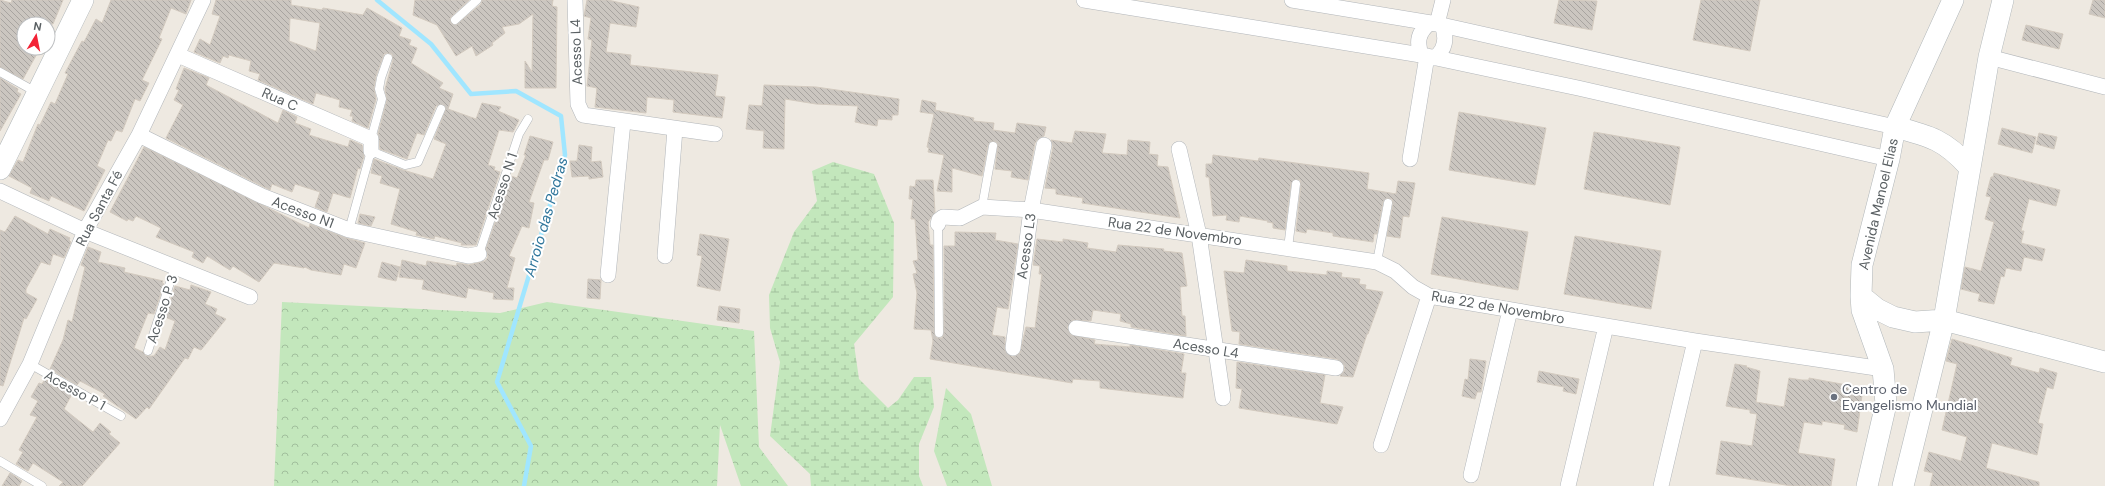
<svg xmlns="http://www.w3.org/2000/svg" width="2105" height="486" font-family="'DM Sans',sans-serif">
<defs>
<pattern id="forest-crowns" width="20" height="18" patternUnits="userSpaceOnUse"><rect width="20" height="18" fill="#c3e7bc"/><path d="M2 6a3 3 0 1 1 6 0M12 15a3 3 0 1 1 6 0" fill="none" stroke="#a1bf9c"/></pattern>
<pattern id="wetland-marsh" width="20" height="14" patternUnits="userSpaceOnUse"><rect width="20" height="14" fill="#c3e7bc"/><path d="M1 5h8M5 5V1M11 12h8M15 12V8" fill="none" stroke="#a1bf9c"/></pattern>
<pattern id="building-back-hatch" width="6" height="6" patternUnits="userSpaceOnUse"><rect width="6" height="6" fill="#cbc6c0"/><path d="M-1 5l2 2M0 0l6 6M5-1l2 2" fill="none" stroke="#a8a4a0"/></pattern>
</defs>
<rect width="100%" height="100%" fill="#eee9e1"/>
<!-- forest -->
<path fill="url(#forest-crowns)" d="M282,302L500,313L547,302L754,331L759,447L788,486H741L720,425L717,486H274Z
M946,388L971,414L992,486H947L934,451Z"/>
<!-- wetland -->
<path fill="url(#wetland-marsh)" d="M833,162L874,174L894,223L893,297L854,344L859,379L888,408L898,400L914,377H931L934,407L919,444V476L923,486H811L810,474L770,436L780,362L770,328L769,295L794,232L817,201L812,171Z"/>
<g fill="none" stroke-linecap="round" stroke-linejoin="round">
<!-- stream -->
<path stroke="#a0e6ff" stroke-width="4.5" d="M377,0L431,44L471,94L516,91L561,116L565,155L497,382L531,446L524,486"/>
</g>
<!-- building -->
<path fill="url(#building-back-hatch)" stroke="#d3cabf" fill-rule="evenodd" d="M0,0L11,3L12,0H63L53,24H24V48H31L38,52L23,79L0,67Z
M111,0H191L186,14L171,8L159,38L162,39L142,80L149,83L140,101L135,99L122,132L116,130L111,141L108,140L97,166L105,170L84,211L51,196L49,201L30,193L32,188L9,176L18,160L23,162L38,124L40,125L51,102L55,104L68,74L65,73L82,41L84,42L96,19L102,23Z
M216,0H291V5L322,10L323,8L363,15L367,8L402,28L399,36L411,40L409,45L417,48L411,63L443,83L439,88L453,94L448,109L476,119L482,103L501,107L498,111L519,120L513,132L499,130L488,165L495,167L494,170L500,172L476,245H461L462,243L435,236L434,239L416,235L417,232L391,224L400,189L380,183L382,176L371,173L374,159L403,170L433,179L446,144L434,139L446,109L443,104L436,106L424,135L417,133L407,159L380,149L378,134L387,100L385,89L393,60L392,54L387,53L384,54L376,76L374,88L376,99L368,128L352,121L353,116H350L352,110L339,107L340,100L316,93L313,104L258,80L260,74L249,71L251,61L229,55L228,58L223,56L220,63L194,52L200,39L210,45L220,16L212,14ZM290,18L320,23L316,51L289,41Z
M415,0H469L450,18L451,23L456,25L481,4L482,0H553L552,6L557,7L556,88H525V61L532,72L533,14L519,24L502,27L505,33L492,43L493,45L476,56L472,46L456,56L437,25L413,15Z
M587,0H608L639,7L636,27L610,23L606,52L631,55L630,65L718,75L715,96L725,97L722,118L673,112L674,100L647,97L646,113L595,107L597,88L587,86L592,40L588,39L591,18L584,16Z
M1559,0L1597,1L1592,30L1554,23Z
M1701,0H1760L1750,51L1693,40Z
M2093,0H2105V18L2089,14Z
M2026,25L2063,34L2059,49L2022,40Z
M184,68L209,78L206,85L278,123L283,110L297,117L295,123L311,129L309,135L348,147L350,140L362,145L364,156L360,169L358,168L350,198L333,193L327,212L315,207L320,192L295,184L292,192L272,184L270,190L166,138L183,105L174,100L179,90L176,89Z
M0,78L18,89L17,92L21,94L0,131Z
M764,85L816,87L899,99L898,115H892V120L878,119L877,126L865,124L855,122L858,106L816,104L785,99L784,149L763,148L764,131L746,129L749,105L762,106Z
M922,100L936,103L935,112V110L974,118L973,121L994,123L993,130L1015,133L1017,123L1046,127L1044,136L1038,139L1035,143L1028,180L1011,177L1012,171L995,169L998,145L996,142L992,141L988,145L982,176L952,168V192L937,191L944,155L928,152L929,148L927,147L934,114L920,112Z
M1459,112L1546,128L1535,185L1449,170Z
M2002,128L2036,137L2032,153L1998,144Z
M1075,131L1106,134L1102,153L1127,155L1128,140L1150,142L1149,154L1158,155L1157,166L1168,167L1180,218L1082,203L1083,198L1056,194V189L1045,188L1053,147L1051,140L1072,143Z
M1594,132L1680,147L1670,205L1584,189Z
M2039,133L2057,137L2054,149L2036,144Z
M530,136L553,142L548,160H544L529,202L534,203L529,228L522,226L509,256L515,258L507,288H514L513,300L493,299L494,293L468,288L466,298L456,296L422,289L424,280L399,277L402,260L426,266L427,261L456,266L457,263L469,265L485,261L488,257L486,249L511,176L517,178L526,155H524Z
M579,145L592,147L591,162L601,161L603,177L589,179V176L572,177L570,161H577Z
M144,147L309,228L310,224L346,238L365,243L356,268L344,264L341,275L311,270L305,267L304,268L274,263L259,282L233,266L230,270L207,256L203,263L192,257L194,252L156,237L161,228L136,216L133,221L128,219L127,221L110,212Z
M1213,155L1258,161L1259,158L1369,173L1367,189L1396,194L1398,181L1415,183L1409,217L1403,216L1400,238L1387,236L1393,204L1392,199L1387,198L1383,202L1377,234H1374L1373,242L1333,236V233L1307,229L1306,233L1296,231L1301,185L1300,180L1296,179L1291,183L1285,230L1273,228V223L1267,222L1268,221L1240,216L1239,222L1226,220L1227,215L1213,216L1209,177H1206V164H1212Z
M1994,173L2060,190L2056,206L2029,199L2021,231H2024L2021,243L2045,249L2042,261L2024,257L2021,271L2006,268L2004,277L2001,276L1994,304L1978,301L1980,294L1961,289L1965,267L1981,271L1994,222L1985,219L1991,197L1986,196L1991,177H1993Z
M916,180H933L935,212L928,222L930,245H933L934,333L937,338H942L944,333V246H955V232L996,233L995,240L1018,244L1008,309L997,307L992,335L1005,337V351L1012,357L1020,353L1026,327L1035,328L1042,274H1039L1040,266L1033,265L1037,239L1063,242V239L1088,243L1087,248L1116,252L1118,245L1164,249L1163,251L1182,253L1187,286L1180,287L1182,316H1185L1186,336L1131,327V324L1120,321L1121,314L1093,310L1091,321L1073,320L1067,327L1071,335L1095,340L1094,344L1130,347V345L1184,354L1181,373H1186L1183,398L1100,388V381L1073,379L1072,383L930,359L933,341L931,330L914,329L917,293L913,274L917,273L913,261L918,260L915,219H911L913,199H909L910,186L915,187Z
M360,214L375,217L371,226L358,223Z
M15,216L48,234L50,229L70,238L69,240L71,242L64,258L53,254L50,265L41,262L26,289V293L37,299L26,319L24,318L3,386L0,385V230L5,232Z
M1442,217L1528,232L1518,290L1431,274Z
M700,234L729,239L720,291L697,286L702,256L697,255Z
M1575,236L1661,251L1651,309L1564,294Z
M88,247L101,252L98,262L125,268L124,272L163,281L162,283L164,284L154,314L148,313L134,348L143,352L146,356H154L160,347L165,350L175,321L165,317L175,286L190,290L191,285L211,292L205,304L217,309L215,314L226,319L201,350L194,347L188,359L185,358L149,409L147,407L136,419L103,396L105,394L80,381L77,385L50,369L63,340L68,320L72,322L85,267L81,265Z
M1246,260L1287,266V271L1327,275V271L1342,273L1341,277L1360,279L1359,284L1366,285L1365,289L1383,292L1368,334H1367L1353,377L1340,376L1345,370L1344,365L1337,359L1239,344L1240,332L1232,331L1224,271L1244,273Z
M382,262L400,267L396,281L378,277Z
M588,279L601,280L600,299L587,298Z
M719,306L740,309L739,323L717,320Z
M1952,339L2012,358L2010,365L2039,373L2040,368L2057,373L2053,389L2047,387L2038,423L2043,424L2037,455L1992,443L1986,468L2039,482V486H1930L1933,473L1924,471L1929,452L1961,461L1967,437L1942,430L1957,364L1946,361Z
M1470,359L1486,361L1481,392H1477L1475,399L1462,396L1465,379L1468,380Z
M1237,362L1325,375L1320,403L1343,407L1337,424L1239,408L1242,389L1236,388Z
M1735,364L1747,366L1746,367L1760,371L1756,402L1784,407L1789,378L1802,380H1809V378L1863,388L1857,432L1844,429L1845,425L1822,421V425L1804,422L1798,453L1835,459L1831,486H1792L1716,474L1721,441L1752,446L1757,414L1750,413V410L1726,406Z
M1539,371L1579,379L1576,394L1563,391L1564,387L1537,382Z
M45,379L72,394L64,409L93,432L100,423L111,432L109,434L120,443L82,486H59L63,482L33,463L28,471L16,464L23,452L19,450L37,417L30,415L38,401L31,397L39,383L42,384Z
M10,473L22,481L19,486H2Z"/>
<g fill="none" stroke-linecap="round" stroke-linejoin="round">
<!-- lane casing -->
<g stroke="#b2b6ba" stroke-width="9">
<path id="lane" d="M455,20L477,0
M0,72L36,92
M371,139L382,99L379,89L381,78L388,58
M982,207L993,146
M938,224L939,333
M349,230L371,151L405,165L418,162L441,109
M1288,248L1296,184
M479,254L519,134L528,119
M1377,262L1388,203
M148,351L175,267
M30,364L121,416
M0,461L42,486"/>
</g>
<!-- street casing -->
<g stroke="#b2b6ba" stroke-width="16">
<path id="street" d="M575,0L578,104L583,115L715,134
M1084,0L1427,56L1578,88L1889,159
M1292,0L1437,24L1895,127
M1437,24L1443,0
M178,55L371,139V151
M1422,56C1416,43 1418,32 1430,23
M1989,57L2105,87
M1434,58C1446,50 1447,38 1442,25
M139,135L262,196L349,230L468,256L479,254
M1179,149L1199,235L1223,398
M1410,159L1427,56
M0,191L85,231L250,297
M938,224L939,220L943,217L960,218L982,207L1031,210L1377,262L1395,271L1413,287L1429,296L1695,341L1883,369
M665,256L675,129
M608,275L623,122
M1076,328L1336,368
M1013,348L1031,210L1044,145
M0,419L30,364L85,231L139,135L203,0
M1381,445L1429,296
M1471,475L1510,310
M1568,486L1606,326
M1661,486L1695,341"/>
</g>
<!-- secondary casing -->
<g stroke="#b1b7ba" stroke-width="22">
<path id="secondary" d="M1895,127C1930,136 1945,140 1969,167
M0,169L83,0
M1861,296L1877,309L1893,317L1915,322L1944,320L2105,362
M1867,486L1886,404L1883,369L1862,310L1861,296L1862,265L1889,159L1895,127L1953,0
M1903,486L1944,320L1989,57L2003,0"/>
</g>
<!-- lane -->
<use href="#lane" stroke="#fff" stroke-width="8"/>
<!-- street -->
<use href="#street" stroke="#fff" stroke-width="15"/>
<!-- secondary -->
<use href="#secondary" stroke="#fff" stroke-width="21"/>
</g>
<!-- markers -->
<circle fill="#6b7280" stroke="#fff" stroke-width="1.5" cx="1834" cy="397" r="4"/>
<g text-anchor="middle" stroke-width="4" stroke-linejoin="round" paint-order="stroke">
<!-- street labels -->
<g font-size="14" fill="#5a6063" stroke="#fff">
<text transform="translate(576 52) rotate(-92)" y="5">Acesso L4</text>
<text transform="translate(280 99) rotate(24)" y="5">Rua C</text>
<text transform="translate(502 186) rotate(-72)" y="5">Acesso N 1</text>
<text transform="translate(1878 204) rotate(-77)" y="5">Avenida Manoel Elias</text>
<text transform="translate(99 208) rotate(-62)" y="5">Rua Santa Fé</text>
<text transform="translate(303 212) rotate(21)" y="5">Acesso N1</text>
<text transform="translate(1175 231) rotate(8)" y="5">Rua 22 de Novembro</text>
<text transform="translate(1026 246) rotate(-82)" y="5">Acesso L3</text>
<text transform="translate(1498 307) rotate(10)" y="5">Rua 22 de Novembro</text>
<text transform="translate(162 309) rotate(-72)" y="5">Acesso P 3</text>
<text transform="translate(1206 348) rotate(9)" y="5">Acesso L4</text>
<text transform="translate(75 390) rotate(29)" y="5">Acesso P 1</text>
</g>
<!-- worship labels -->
<g font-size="14" fill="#5b616d" stroke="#fff" text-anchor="start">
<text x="1842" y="394">Centro de<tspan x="1842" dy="16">Evangelismo Mundial</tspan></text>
</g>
<!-- water labels -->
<g font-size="15" font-style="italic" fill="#31779c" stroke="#fff">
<text transform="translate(546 217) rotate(-74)" y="5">Arroio das Pedras</text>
</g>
</g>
<!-- north arrow -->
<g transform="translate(36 36) rotate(10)"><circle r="19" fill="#ffffff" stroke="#bdbfc1"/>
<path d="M0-3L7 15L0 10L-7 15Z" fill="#f32235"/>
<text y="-6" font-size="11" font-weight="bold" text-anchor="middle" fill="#5a6063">N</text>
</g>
</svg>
